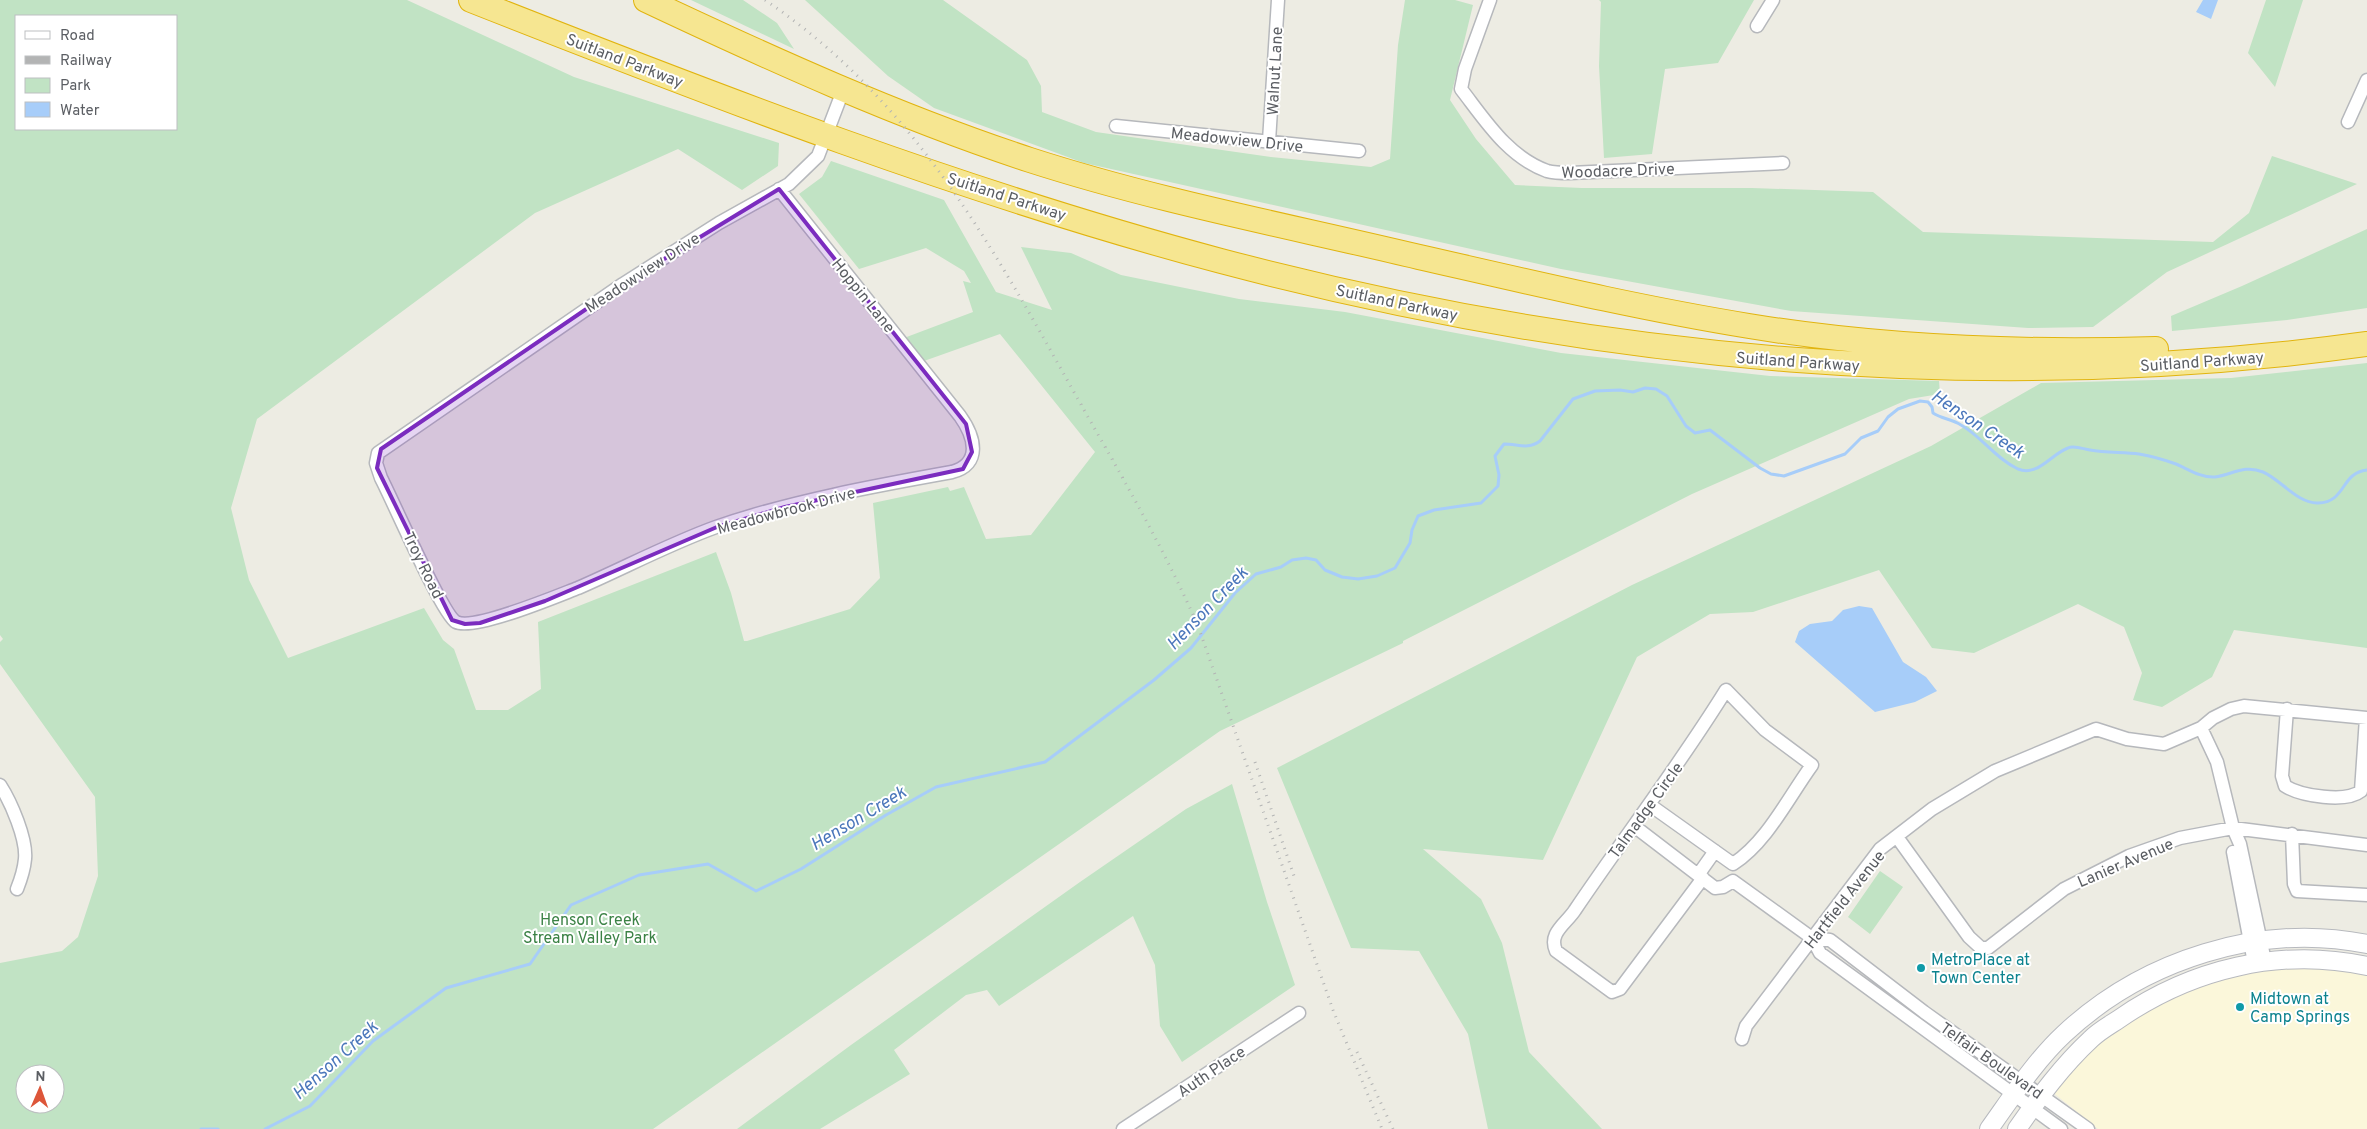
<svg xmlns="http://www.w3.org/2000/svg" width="2367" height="1129" font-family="Overpass,sans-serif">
<rect width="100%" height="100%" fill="#edece3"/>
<!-- commercial -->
<path fill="#fbf7da" d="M2296,967L2328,968L2367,973V1129H2098L2050,1090L2112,1029L2185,988L2256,970Z"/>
<!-- green -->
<path fill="#c1e3c4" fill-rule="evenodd" d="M0,0H407L574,77L779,143L778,166L742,190L678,149L535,213L257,419L231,508L249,580L288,658L424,608L443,640L454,649L476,710H508L541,689L538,622L716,552L731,593L744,641H747L850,609L880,578L873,503L948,487L950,491L964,487L986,539L1031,535L1095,452L1000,334L924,361L904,338L973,312L963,281L971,283L964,271L926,248L859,269L799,194L822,177L831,161L944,200L996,292L1052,310L1021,247L1071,253L1121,275L1239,299L1345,312L1561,353L1770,376L1939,381L1940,394L1909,399L1692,494L1403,641V643L1220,731L653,1129H0V963L62,951L78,937L98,876L95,797L0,664V642L3,639L0,635ZM16,16H176V129H16ZM25,1074H55V1104H25Z
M691,0H743L777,23L794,49Z
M805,0H943L1027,60L1041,86L1042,112L1096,132L1271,157L1371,167L1390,159L1398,45L1405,0H1455L1473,5L1450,100L1476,139L1515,185L1582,188H1752L1873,192L1923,232L2213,242L2249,213L2272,156L2357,184L2167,272L2093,327L2028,328L1791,311L1561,269L1084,163L934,108L888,76Z
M1599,0H1754L1718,63L1665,69L1652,154L1604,158L1599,66L1601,2Z
M2266,0H2303L2275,87L2248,53Z
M2367,229V308L2287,320L2172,331L2171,316L2242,286Z
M2367,363V648L2234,630L2212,677L2162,707L2133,700L2142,673L2124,627L2078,604L1974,653L1932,648L1879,570L1753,612L1710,614L1637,657L1543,860L1423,849L1481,899L1502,943L1529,1052L1602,1129H1488L1468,1034L1419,951L1351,948L1277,768L1632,585L1931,446L2041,383L2231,378Z
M1232,784L1267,902L1295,985L1182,1062L1160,1026L1155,965L1133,916L999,1006L987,990L966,995L894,1050L910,1074L820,1129H737L851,1045L1080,882L1186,809Z
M1880,871L1903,887L1870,934L1848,917Z"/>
<!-- water -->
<path fill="#a7cdf9" d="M2203,0H2218L2211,19L2196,12Z
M1859,606L1872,608L1903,662L1926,677L1937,691L1915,702L1875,712L1795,642L1799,631L1810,624L1832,621L1843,610Z"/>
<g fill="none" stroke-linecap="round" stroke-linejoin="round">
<!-- stream -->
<path stroke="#a7cdf9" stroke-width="3" d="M201,1129H218
M265,1129L310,1106L373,1041L446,988L530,964L571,905L639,875L708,864L756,891L801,869L886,815L936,787L1045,762L1154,680L1191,648L1235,593L1256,574L1281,567L1292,560L1306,558L1316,560L1325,570L1342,577L1358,579L1377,576L1395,568L1410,543L1412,530L1418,516L1434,510L1481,503L1498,486L1499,475L1495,456L1504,444C1518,444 1528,450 1540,441L1573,399L1595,391L1620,390L1633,392L1645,388L1656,389L1667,396L1686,426L1695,433L1710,430L1760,468L1771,474L1784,476L1845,454L1861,438L1878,431L1888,417L1898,409L1920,401L1928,402L1932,407L1933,413C1942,419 1952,419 1961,425C1981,436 1996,459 2018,469C2038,477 2051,454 2068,448C2074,445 2083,449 2090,450C2106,453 2123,452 2139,454C2151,456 2165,460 2176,464C2188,469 2201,478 2215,477C2232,475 2244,464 2263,472C2280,479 2298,504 2318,503C2347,502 2340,473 2367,470"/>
<!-- street casing -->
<g stroke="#b6b8bc" stroke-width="15">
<path id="street" d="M1490,0L1465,69L1461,89C1485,120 1508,157 1547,171C1554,173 1563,173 1570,173L1783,163
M1757,26L1773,0
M2348,122L2367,80
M1116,126L1359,151
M1269,141L1278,0
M779,189L960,416C975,437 982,464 952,472C874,486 791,501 716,527C669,544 624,568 578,588C557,596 474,631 456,622C442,614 393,501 381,478L376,463L378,453L623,284L719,223L789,184L818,156L844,88
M2287,709L2282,776L2285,786C2301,796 2346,803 2361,791L2366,718
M2201,728L2217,762L2233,828L2240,844L2265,961
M0,785C11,802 27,839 25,859C24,870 21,879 17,889
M1650,805L1733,864
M1634,826L1715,888L1723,887L1733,881
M2292,834L2294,884L2297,891L2367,895
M1897,837L1969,937L1981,948H1988L2064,889L2129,856L2180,838L2233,828L2367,845
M2233,852L2254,963
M1698,875L1715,851
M1703,878L1620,989L1612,992L1556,951C1548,933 1566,924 1575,910C1625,836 1679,766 1726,690L1765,730L1812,765C1788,798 1767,842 1733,864
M1733,881L1812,938L1820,953L2061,1129
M1812,938L1830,940L1924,1012L2088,1129
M1742,1039L1746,1026L1880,849L1932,809L1995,771L2096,729L2127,739L2164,744L2201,728L2213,718L2231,709L2244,706L2367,718
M1123,1129L1299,1013"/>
</g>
<!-- secondary casing -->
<g stroke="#b7b9be" stroke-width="20">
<path id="secondary" d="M1989,1129C2012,1097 2035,1061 2064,1034C2143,960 2260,922 2367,944
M2017,1129C2040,1096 2062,1066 2091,1039C2099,1031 2110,1025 2119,1019C2191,969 2280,947 2367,966"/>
</g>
<!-- highway casing -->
<g stroke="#e1b40f" stroke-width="26">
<path id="highway" d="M471,0C717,97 965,193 1221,261C1595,360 1983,397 2367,344
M646,0C771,59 899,117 1030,160C1157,201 1289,226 1419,257C1529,282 1638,308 1749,326C1883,348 2020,353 2156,349"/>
</g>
<!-- street -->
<use href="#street" stroke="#fff" stroke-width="12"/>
<!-- secondary -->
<use href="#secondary" stroke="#fff" stroke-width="18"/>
<!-- highway -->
<use href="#highway" stroke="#f6e691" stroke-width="24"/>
<!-- rail -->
<path stroke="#b3b4b4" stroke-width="3" stroke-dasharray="1 6" stroke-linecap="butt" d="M765,0C912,99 991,244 1075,394C1118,470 1163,546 1198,626L1333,1010L1382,1129
M1255,762L1294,876
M1357,1052L1393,1129"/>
</g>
<!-- marked area -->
<path fill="#7b2cbf" fill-opacity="0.2" stroke="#7b2cbf" stroke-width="4" stroke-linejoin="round" d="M779,189L966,424L972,452L963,469L785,507L717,527L545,601L480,623L465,624L452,620L377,468L381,449L623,284Z"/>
<!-- markers -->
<g fill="#0f9aa8" stroke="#fff" stroke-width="2">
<circle cx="1921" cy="968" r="5"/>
<circle cx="2240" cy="1007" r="5"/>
</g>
<g text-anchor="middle" stroke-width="4" stroke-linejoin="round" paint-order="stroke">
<!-- street labels -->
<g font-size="16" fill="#5b5e63" stroke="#fff">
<text transform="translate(625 60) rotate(21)" y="6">Suitland Parkway</text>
<text transform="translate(1274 71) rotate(-87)" y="6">Walnut Lane</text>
<text transform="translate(1237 139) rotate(6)" y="6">Meadowview Drive</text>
<text transform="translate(1618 170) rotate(-2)" y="6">Woodacre Drive</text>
<text transform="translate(1007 196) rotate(18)" y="6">Suitland Parkway</text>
<text transform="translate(642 272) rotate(-33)" y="6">Meadowview Drive</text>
<text transform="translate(864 295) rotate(51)" y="6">Hoppin Lane</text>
<text transform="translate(1397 302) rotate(12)" y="6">Suitland Parkway</text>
<text transform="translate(1798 361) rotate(4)" y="6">Suitland Parkway</text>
<text transform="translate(2202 361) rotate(-4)" y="6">Suitland Parkway</text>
<text transform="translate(786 510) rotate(-15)" y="6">Meadowbrook Drive</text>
<text transform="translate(424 565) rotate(64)" y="6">Troy Road</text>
<text transform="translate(1645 810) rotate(-54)" y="6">Talmadge Circle</text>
<text transform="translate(2125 862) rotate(-23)" y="6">Lanier Avenue</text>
<text transform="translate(1844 899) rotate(-52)" y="6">Hartfield Avenue</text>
<text transform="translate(1992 1060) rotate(35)" y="6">Telfair Boulevard</text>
<text transform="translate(1211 1071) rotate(-34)" y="6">Auth Place</text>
</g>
<!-- park labels -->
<g font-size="16" fill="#3b8245" stroke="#fff">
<text x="590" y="925">Henson Creek<tspan x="590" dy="18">Stream Valley Park</tspan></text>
</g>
<!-- culture labels -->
<g font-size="16" fill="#0d838f" stroke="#fff" text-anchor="start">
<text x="1931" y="965">MetroPlace at<tspan x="1931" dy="18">Town Center</tspan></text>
<text x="2250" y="1004">Midtown at<tspan x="2250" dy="18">Camp Springs</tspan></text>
</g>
<!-- water labels -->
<g font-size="18" font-style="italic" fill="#4b77bb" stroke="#fff">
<text transform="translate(1978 424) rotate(34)" y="6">Henson Creek</text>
<text transform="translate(1207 608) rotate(-46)" y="6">Henson Creek</text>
<text transform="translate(858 818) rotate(-31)" y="6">Henson Creek</text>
<text transform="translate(335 1060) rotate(-42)" y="6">Henson Creek</text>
</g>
</g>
<!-- legend -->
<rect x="15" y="15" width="162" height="115" fill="#ffffff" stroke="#bdbfc1"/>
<rect x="25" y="31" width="25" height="8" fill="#ffffff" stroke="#bdbfc1"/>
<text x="60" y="40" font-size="15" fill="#5b5e63">Road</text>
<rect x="25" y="56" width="25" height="8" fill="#b3b4b4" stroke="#bdbfc1"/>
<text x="60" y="65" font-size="15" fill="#5b5e63">Railway</text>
<rect x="25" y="78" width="25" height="15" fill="#c1e3c4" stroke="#bdbfc1"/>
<text x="60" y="90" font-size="15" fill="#5b5e63">Park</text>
<rect x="25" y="102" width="25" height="15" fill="#a7cdf9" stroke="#bdbfc1"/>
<text x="60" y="115" font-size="15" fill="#5b5e63">Water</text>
<!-- north arrow -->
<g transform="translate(40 1089) rotate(2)"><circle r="24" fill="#ffffff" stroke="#bdbfc1"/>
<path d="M0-4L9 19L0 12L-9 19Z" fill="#dd5639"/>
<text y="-8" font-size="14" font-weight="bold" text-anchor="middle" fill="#5b5e63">N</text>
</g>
</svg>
